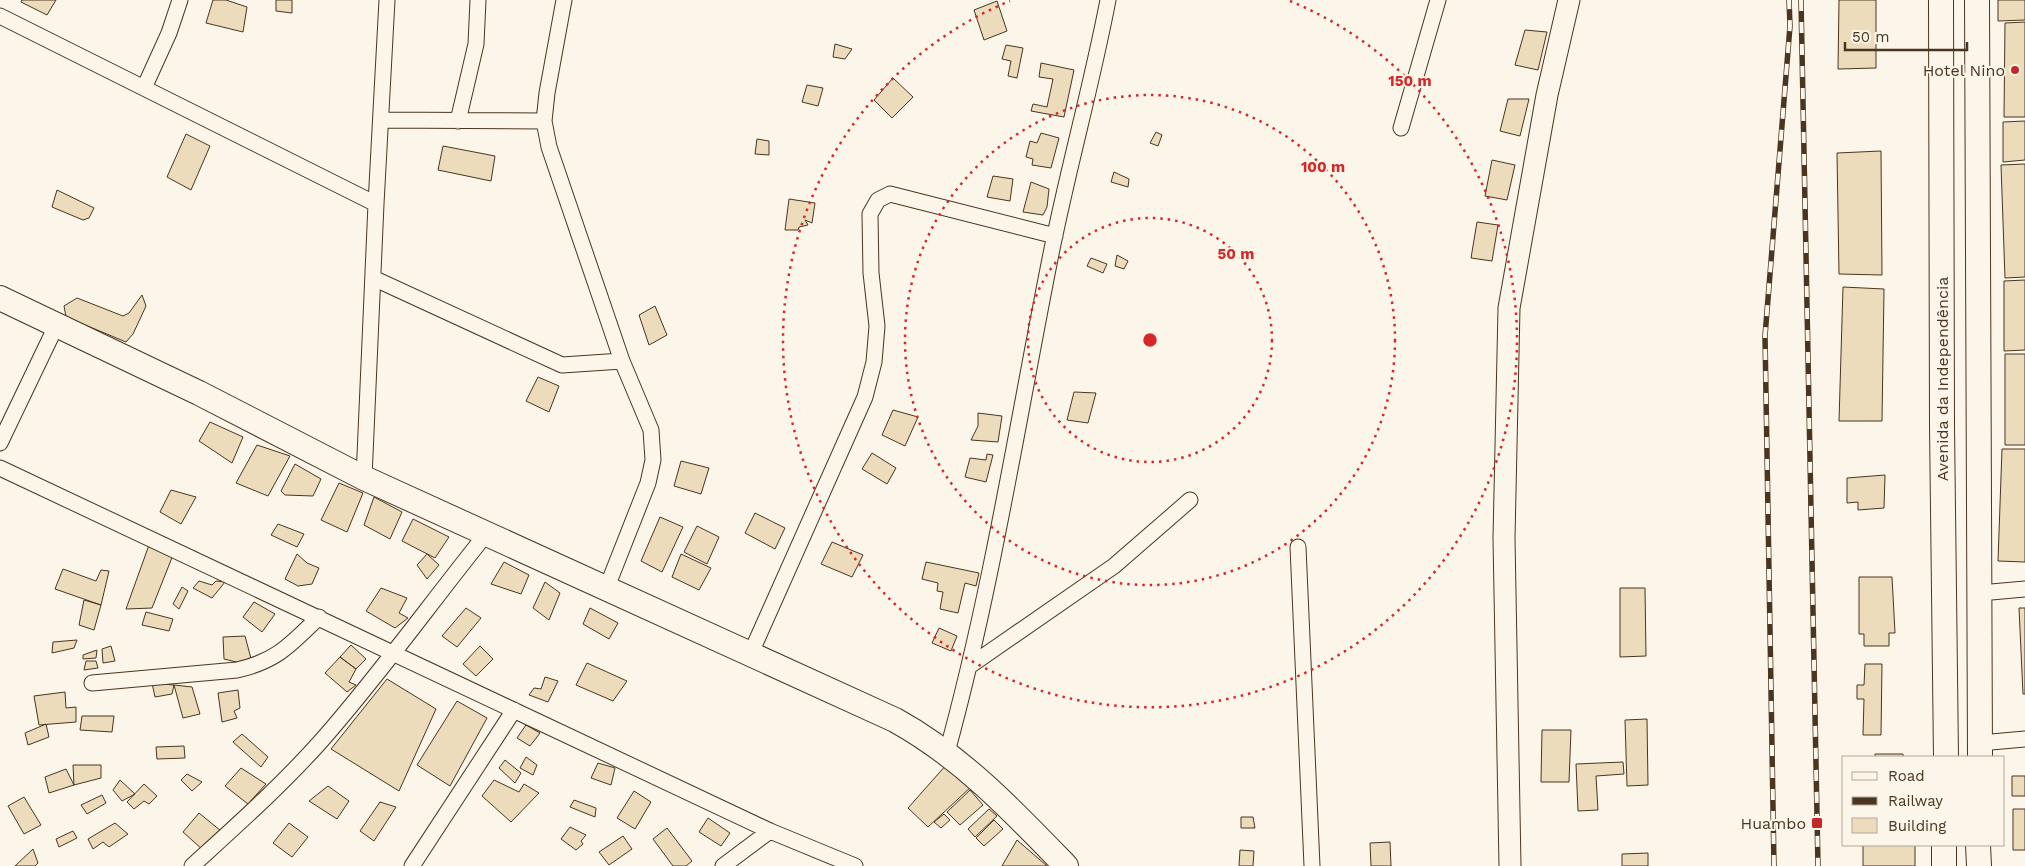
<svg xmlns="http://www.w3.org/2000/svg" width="2025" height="866" font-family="'Work Sans',sans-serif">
<rect width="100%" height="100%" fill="#fbf6e9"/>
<!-- building -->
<path fill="#ecdcbc" stroke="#4a3520" d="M22,0H56L47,15L21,2Z
M213,0H226L247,7L243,32L206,23Z
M276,0H292V13L276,11Z
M1839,0H1876V68L1838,69Z
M1998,0H2025V20L1998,21Z
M997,1L1007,31L984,40L974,10Z
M2025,22V117H2004L2005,23Z
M1525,30L1547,32L1538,70L1515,65Z
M835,44L852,49L845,59L833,57Z
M1006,45L1023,48L1017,78L1008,76L1011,61L1002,59Z
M1041,63L1074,70L1064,117L1031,111L1033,104L1047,107L1053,79L1039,77Z
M893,78L913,97L892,118L874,100Z
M807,85L823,88L818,106L802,102Z
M1508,99H1529L1520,136L1500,131Z
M2025,121V160L2003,162V122Z
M1156,132L1162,135L1158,146L1150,143Z
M1041,133L1059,138L1051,168L1032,165L1033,159L1026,157L1030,141L1037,143Z
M186,134L210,146L191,190L167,177Z
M757,139L769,141V155L755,154Z
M443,146L495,156L491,181L438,170Z
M1881,151L1882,275L1839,274L1837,153Z
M1492,160L1515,165L1507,200L1485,196Z
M2025,164V277L2005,278L2001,165Z
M1114,172L1129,179L1128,187L1111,182Z
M993,176L1013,179L1010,201L987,197Z
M1031,182L1049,189L1047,207L1043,215L1023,212Z
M57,190L94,208L89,218L83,220L52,207Z
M789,199L815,203L812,223L805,220L808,225L799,227L798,230H785Z
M1477,222L1498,225L1492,261L1471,258Z
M1117,255L1128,261L1124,269L1115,266Z
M1091,258L1107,264L1103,273L1087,266Z
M2025,280V350L2004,351V281Z
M1843,287L1884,289L1882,421H1839Z
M142,295L146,306L133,334L126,342L66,317L64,306L77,298L123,316L129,313Z
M655,306L667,335L649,345L639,315Z
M2005,354H2025V445H2005Z
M538,377L559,386L549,412L526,401Z
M1074,392L1096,393L1088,423L1067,420Z
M893,410L918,417L905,446L882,435Z
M978,413L1002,416L998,442L971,440L978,426Z
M210,422L243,437L232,463L199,441Z
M257,445L290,456L268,496L236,483Z
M2002,449H2025V562L1998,561Z
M872,453L896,468L887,484L862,469Z
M987,454L993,455L986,482L965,477L970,458L986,460Z
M681,461L709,468L701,494L674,486Z
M295,464L321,479L313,496L285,495L281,491Z
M1885,475L1884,508L1858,510V502L1847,503V478Z
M339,483L363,493L347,532L321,520Z
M171,490L196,497L181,524L160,512Z
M374,497L402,512L390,539L364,525Z
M755,513L785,528L775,549L745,533Z
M660,517L683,527L662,572L641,561Z
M413,519L449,537L435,558L402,541Z
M278,524L304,534L297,547L271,535Z
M697,526L719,537L707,564L684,552Z
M832,542L863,555L852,577L821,564Z
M149,545L173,555L152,608L126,609Z
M297,554L307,563L319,568L312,584L298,586L285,579Z
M427,554L439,565L427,579L417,565Z
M681,554L711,568L699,590L672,577Z
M504,562L529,575L521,594L491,584Z
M926,562L979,573L976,586L965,583L958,613L940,609L943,592L937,591L938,583L922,579Z
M63,569L96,581L101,570L109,571L101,605L55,589Z
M1859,577H1892L1895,633H1889V646H1864V634H1859Z
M199,581L212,585L216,581L225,582L212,598L193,588Z
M545,582L560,593L549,620L533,608Z
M182,587L188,591L179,609L173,604Z
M381,588L407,598L399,613L408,618L395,628L366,611Z
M1620,588H1645L1646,656L1620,657Z
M84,600L101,605L94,630L79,625Z
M254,602L275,614L262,632L243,617Z
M466,608L481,618L457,647L442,636Z
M590,608L618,623L609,639L583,624Z
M2019,608H2025V694H2023Z
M146,612L173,619L169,631L142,625Z
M939,628L957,636L951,651L932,643Z
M245,636L253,666L224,659L223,637Z
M77,640L74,648L52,653L53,642Z
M351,645L366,659L356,669L340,657Z
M111,646L115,661L103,663L102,649Z
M480,646L493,659L476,676L463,664Z
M97,650L96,658L83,659V655Z
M340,657L356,669L349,682L356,685L347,692L325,673Z
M86,661H96L98,668L84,670Z
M587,663L627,681L613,701L576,685Z
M1865,664H1882L1881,735H1863L1864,699H1857V685H1864Z
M545,677L558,681L548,702L529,695L534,688L541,689Z
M387,679L436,709L399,791L331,749Z
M152,683L174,685L172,694L155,697Z
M174,685L192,687L200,714L183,718Z
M238,690L240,708L234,711L237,718L222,722L218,693Z
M65,692L66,708L76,707V722L39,725L34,696Z
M457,701L487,718L450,786L417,765Z
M82,716H114L112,732L80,730Z
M1647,719L1648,785L1627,786L1625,720Z
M46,724L49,737L28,745L25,733Z
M526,725L540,733L530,746L517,738Z
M1542,730H1571L1569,782H1541Z
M242,734L268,757L261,767L233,742Z
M184,746L185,758L157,759L156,747Z
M1875,754H1903V757H1875Z
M526,757L537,765L533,775L520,768Z
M505,760L521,773L515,783L499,768Z
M1623,762L1624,774L1596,776L1598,810L1578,811L1576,764Z
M598,763L615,768L611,785L591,778Z
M947,764L972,786L928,827L908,808Z
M73,765H101V778L74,785Z
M241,768L266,784L248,804L225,786Z
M66,769L74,785L49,793L45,777Z
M187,774L202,782L192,791L181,780Z
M2012,776H2025V796H2012Z
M120,780L135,794L122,801L113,790Z
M494,780L519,792L524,784L539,793L511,822L482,796Z
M144,784L157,796L149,804L144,801L134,809L127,802Z
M328,786L349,801L337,819L309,801Z
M970,790L983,805L960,825L947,812Z
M634,791L651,802L635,829L617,818Z
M102,795L106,803L87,814L81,805Z
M24,797L41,825L24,834L8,806Z
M574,800L596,808L595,817L570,807Z
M380,802L396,807L374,841L360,831Z
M989,809L997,816L975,837L968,829Z
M2013,809H2025V850H2013Z
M199,813L221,831L203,850L183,832Z
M944,814L950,820L941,828L934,822Z
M1241,817H1253L1255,828H1241Z
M708,818L730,833L721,846L699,832Z
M994,820L1003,829L984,846L976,838Z
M115,823L128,834L109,847L103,842L93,849L88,839Z
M289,823L308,837L292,857L273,843Z
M570,827L586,835L581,841L583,844L576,850L561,839Z
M667,828L692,861L686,866H673L653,839Z
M73,831L77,838L59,847L56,839Z
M623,836L632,849L609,865L599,852Z
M1017,840L1047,866H1002Z
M1390,842L1391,866H1371L1370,843Z
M1863,845H1915V866H1863Z
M33,849L38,863L35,866H15Z
M1240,850L1254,851L1253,866H1239Z
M1648,853V866H1622V854Z"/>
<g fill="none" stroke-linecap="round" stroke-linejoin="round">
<!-- street casing -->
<g stroke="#4a3520" stroke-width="17">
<path id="street" d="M564,0L547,93L544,121L549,147L622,361L651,430L653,460L648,483L607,587
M0,16L376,204
M144,88L169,33L180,0
M381,120L544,121
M458,121L476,44L478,0
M1401,128L1438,0
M373,278L562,365L622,361
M0,443L57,324
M0,468L770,831L855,866
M364,478L376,204L387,0
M1298,547L1312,866
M1980,593L2025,589
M750,655L865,397L874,362L877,326L871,273L870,214L878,200L890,194L1055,236
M971,665L1114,566L1190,500
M92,683L237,670C277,661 290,645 319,617
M1980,743L2025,739
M947,752C991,592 1017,426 1049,264C1066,176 1091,89 1108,0
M192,866C237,825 282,785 322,740C381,673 432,601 487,533
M412,866L514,710
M723,866L770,831"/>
</g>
<!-- secondary casing -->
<g stroke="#4a3520" stroke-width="23">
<path id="secondary" d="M1510,866L1504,538L1509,308L1547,95L1569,0"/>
</g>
<!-- primary casing -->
<g stroke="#4a3520" stroke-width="26">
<path id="primary" d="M1941,0L1942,426L1946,757
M1977,0L1980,757
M0,298L199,393L364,478L895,720C962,757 1013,811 1066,866
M1944,845V866
M1978,845L1979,866"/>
</g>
<!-- street -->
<use href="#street" stroke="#fbf6e9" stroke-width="15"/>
<!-- secondary -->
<use href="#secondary" stroke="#fbf6e9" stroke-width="21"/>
<!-- primary -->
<use href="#primary" stroke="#fbf6e9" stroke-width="24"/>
<!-- rail casing -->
<g stroke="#4a3520" stroke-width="5.5">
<path id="rail" d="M1801,0L1818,866
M1774,866L1765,336L1790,26L1789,0"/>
</g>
<!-- rail -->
<use href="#rail" stroke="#fbf6e9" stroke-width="4" stroke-dasharray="11" stroke-linecap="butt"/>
</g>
<!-- distance rings -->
<g fill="none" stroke="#d62828" stroke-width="2.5" stroke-dasharray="2.5 5">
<circle cx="1150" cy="340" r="122"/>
<circle cx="1150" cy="340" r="245"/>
<path d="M1290 1A367 367 0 1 1 1010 1"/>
</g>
<!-- markers -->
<g fill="#c62828" stroke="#fbf6e9" stroke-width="2">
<circle cx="2015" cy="70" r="5"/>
<rect x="1811" y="817" width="12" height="12" rx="2.5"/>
</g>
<g text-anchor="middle" stroke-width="4" stroke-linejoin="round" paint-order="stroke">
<!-- poi labels -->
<g font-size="16" fill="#4a3520" stroke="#fbf6e9" text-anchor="end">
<text x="2005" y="76">Hotel Nino</text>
<text x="1806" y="829">Huambo</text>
</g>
<!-- street labels -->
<g font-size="16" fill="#4a3520" stroke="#fbf6e9">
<text transform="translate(1942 379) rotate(-90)" y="6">Avenida da Independência</text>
</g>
</g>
<circle cx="1150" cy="340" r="8" fill="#d62828" stroke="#fbf6e9" stroke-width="2.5"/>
<g font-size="15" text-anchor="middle" font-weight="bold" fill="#d62828" stroke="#fbf6e9" stroke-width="4" stroke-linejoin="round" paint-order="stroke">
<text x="1410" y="86">150 m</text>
<text x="1323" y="172">100 m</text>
<text x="1236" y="259">50 m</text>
</g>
<!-- legend -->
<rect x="1842" y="756" width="162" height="90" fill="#fbf6e9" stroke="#b4a999"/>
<rect x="1852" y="772" width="25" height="8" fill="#fbf6e9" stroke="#b4a999"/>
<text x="1888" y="781" font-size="15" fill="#4a3520">Road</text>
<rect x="1852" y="797" width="25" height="8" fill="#4a3520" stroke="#b4a999"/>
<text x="1888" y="806" font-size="15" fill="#4a3520">Railway</text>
<rect x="1852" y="818" width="25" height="15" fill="#ecdcbc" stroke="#b4a999"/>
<text x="1888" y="831" font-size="15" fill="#4a3520">Building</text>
<!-- scale -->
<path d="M1845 42v8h122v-8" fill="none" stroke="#4a3520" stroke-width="2.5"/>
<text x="1852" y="42" font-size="15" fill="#4a3520" stroke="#fbf6e9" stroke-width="4" paint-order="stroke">50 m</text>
</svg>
